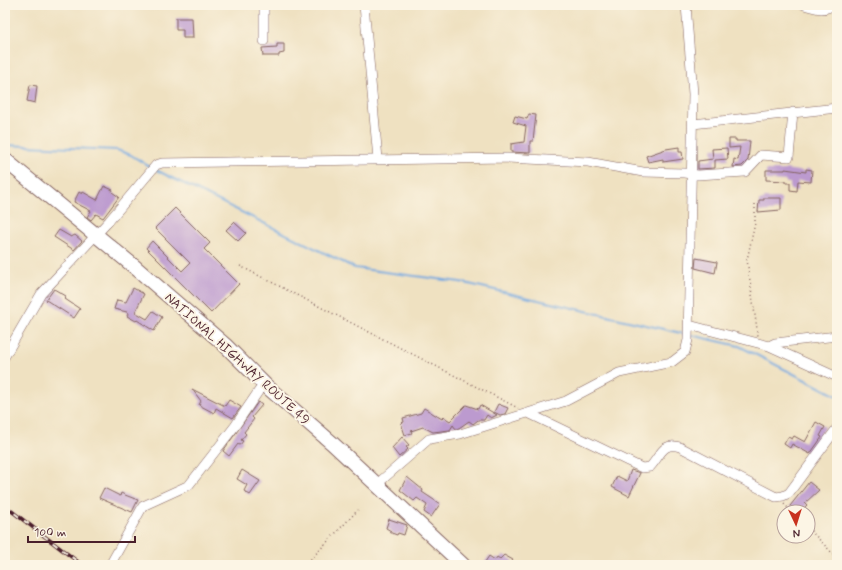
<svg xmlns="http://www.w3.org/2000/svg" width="842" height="570" font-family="Mynerve,sans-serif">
<rect width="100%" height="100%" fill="#fcf5e5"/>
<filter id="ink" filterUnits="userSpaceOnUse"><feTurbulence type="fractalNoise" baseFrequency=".025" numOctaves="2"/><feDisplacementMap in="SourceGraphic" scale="8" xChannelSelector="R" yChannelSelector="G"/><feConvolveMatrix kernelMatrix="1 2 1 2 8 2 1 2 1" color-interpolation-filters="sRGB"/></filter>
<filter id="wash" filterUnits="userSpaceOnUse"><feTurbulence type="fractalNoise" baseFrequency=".012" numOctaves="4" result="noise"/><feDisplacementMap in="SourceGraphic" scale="16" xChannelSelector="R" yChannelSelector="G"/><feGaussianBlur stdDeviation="0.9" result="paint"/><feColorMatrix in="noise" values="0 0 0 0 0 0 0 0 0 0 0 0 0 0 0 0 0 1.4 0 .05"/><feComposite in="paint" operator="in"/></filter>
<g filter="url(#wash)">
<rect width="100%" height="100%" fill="#efe1c1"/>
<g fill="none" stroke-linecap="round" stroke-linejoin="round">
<!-- stream -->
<path stroke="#71a8e0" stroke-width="2" d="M5,145L117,150L131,155L150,167
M156,170L355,268L460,282L685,334
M691,335L739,346L837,396"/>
</g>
<g id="blocks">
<!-- building -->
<path fill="#bc9acf" d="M176,18H192L193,38H183V30H176Z
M277,44H284V53L279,54V56H263L262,48L277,47Z
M30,85L37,86L35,103L27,101Z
M529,114L536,115L533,141H530V153L511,152V144L524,142L526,126L513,122L515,116L527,119Z
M729,139H736V141H750L748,160L742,166L733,167L734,159L738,160L740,147L729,148Z
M679,147V152H682L683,159L663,162V159L648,162L646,156L666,149Z
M727,148L728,159L715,160V168L698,169V161L713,159L712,149Z
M785,169L806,172V169L812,170L811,182L798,181L797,191L790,190V183H786V181L766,180V170H785Z
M104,186L113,190L112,192L119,197L103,218L96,214L91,220L87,217L91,211L74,202L79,192L82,194L83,192L97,200Z
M764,198H781V210L758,212L759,200H764Z
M175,208L210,243L204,249L239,284L211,313L146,248L152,241L182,271L190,263L155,228Z
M234,222L246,233L238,241L226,230Z
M59,230L71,237L75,235L82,241L74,250L54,237Z
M696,258L717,262L715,273L695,268Z
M133,288L144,294L135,312L147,319L153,311L162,317L154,331L137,320L136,321L127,316L128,314L127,312L114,309L117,300L126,302Z
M54,289L66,296L65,299L80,309L74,318L46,300Z
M192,389L225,406L229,400L241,407L233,418L216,408L214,413L199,405L201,401Z
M258,402L262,405L252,417L254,419L244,432L246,434L241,440L243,441L240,445L238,444L229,456L223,451Z
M498,404L508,408L505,414L500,415L494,412Z
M466,405L478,409L480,405L497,415L491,418L487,415L484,420H478L473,424L469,421L459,428L456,429L453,425L450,430L433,432L423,427L411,431L412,433L405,435L401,423L404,422L403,418L421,413L424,408L442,419L444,417L450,421Z
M816,422L825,427L820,436L822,437L810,454L792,444L790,448L784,444L788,437L792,439L794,436L805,442Z
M402,437L409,445L406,447L408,449L399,457L392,448Z
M242,470L260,481L250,495L244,491L247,485L237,479Z
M631,470L640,473L629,496L612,487L617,476L627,481Z
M407,477L423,490L422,492L440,504L431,517L424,512L427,505L417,498L414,501L400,490Z
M809,482L819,490L805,503L807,505L800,512H796L790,506Z
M104,488L120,496L121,493L125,495L138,500L132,512L99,498Z
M389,519L407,525L404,535L398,533L397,535L389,532L391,531L386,528Z
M504,555L513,560L511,565H483L489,556L495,560L497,557L500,559Z"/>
</g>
</g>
<g filter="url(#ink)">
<use href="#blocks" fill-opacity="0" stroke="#846360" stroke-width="1"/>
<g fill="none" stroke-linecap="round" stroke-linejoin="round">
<!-- minor casing -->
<g stroke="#846360" stroke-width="10">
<path id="minor" d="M264,5V41
M364,5L378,159
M804,5C814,8 824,12 833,5
M693,124L837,108
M689,325L769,346L775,343L837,336
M769,346L837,377
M5,356L41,294L109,221L156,165L162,163L507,158L588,162L643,172L684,173L698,175L745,172L761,155L789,157L793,112
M528,413L642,468L650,467C660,457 662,441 680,447L776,497L783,496L789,493L837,428
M376,485L429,439L460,434L566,401L619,373L672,362L685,352L688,340L693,94L686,5
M110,565L143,506L189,485L235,426L260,389L265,385"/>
</g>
<!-- highway casing -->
<g stroke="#846360" stroke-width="16">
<path id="highway" d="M5,160L136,268L225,345L265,385L332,443L463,565"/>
</g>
<!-- path -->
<path stroke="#846360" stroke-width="1.5" stroke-dasharray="1 3" stroke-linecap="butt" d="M755,204V223L747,260L758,336
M240,266L518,408
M784,504L792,512
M808,528L837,558
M305,565L358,510"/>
<!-- minor -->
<use href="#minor" stroke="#fff" stroke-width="9"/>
<!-- highway -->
<use href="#highway" stroke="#fff" stroke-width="14"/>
<!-- rail casing -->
<g stroke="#4a1f2b" stroke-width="3.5">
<path id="rail" d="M5,506L82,565"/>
</g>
<!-- rail -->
<use href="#rail" stroke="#fcf5e5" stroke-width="2" stroke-dasharray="6" stroke-linecap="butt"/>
</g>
</g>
<g text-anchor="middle" stroke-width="4" stroke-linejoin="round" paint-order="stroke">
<!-- street labels -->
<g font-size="13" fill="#4a1f2b" stroke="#fcf5e5">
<text transform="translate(238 358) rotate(42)" y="5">NATIONAL HIGHWAY ROUTE 49</text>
</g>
</g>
<!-- margin -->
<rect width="842" height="570" fill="none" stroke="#fcf5e5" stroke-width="20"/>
<!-- north arrow -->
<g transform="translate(796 524) rotate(176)"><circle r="19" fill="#fcf5e5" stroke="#b59f9b"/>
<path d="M0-3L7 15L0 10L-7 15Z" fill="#c8321e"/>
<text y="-6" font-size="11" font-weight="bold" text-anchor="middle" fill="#4a1f2b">N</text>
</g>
<!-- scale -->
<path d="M28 536v6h107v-6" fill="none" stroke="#4a1f2b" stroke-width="2"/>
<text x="34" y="536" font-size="12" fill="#4a1f2b" stroke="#fcf5e5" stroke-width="3" paint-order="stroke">100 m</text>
</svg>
